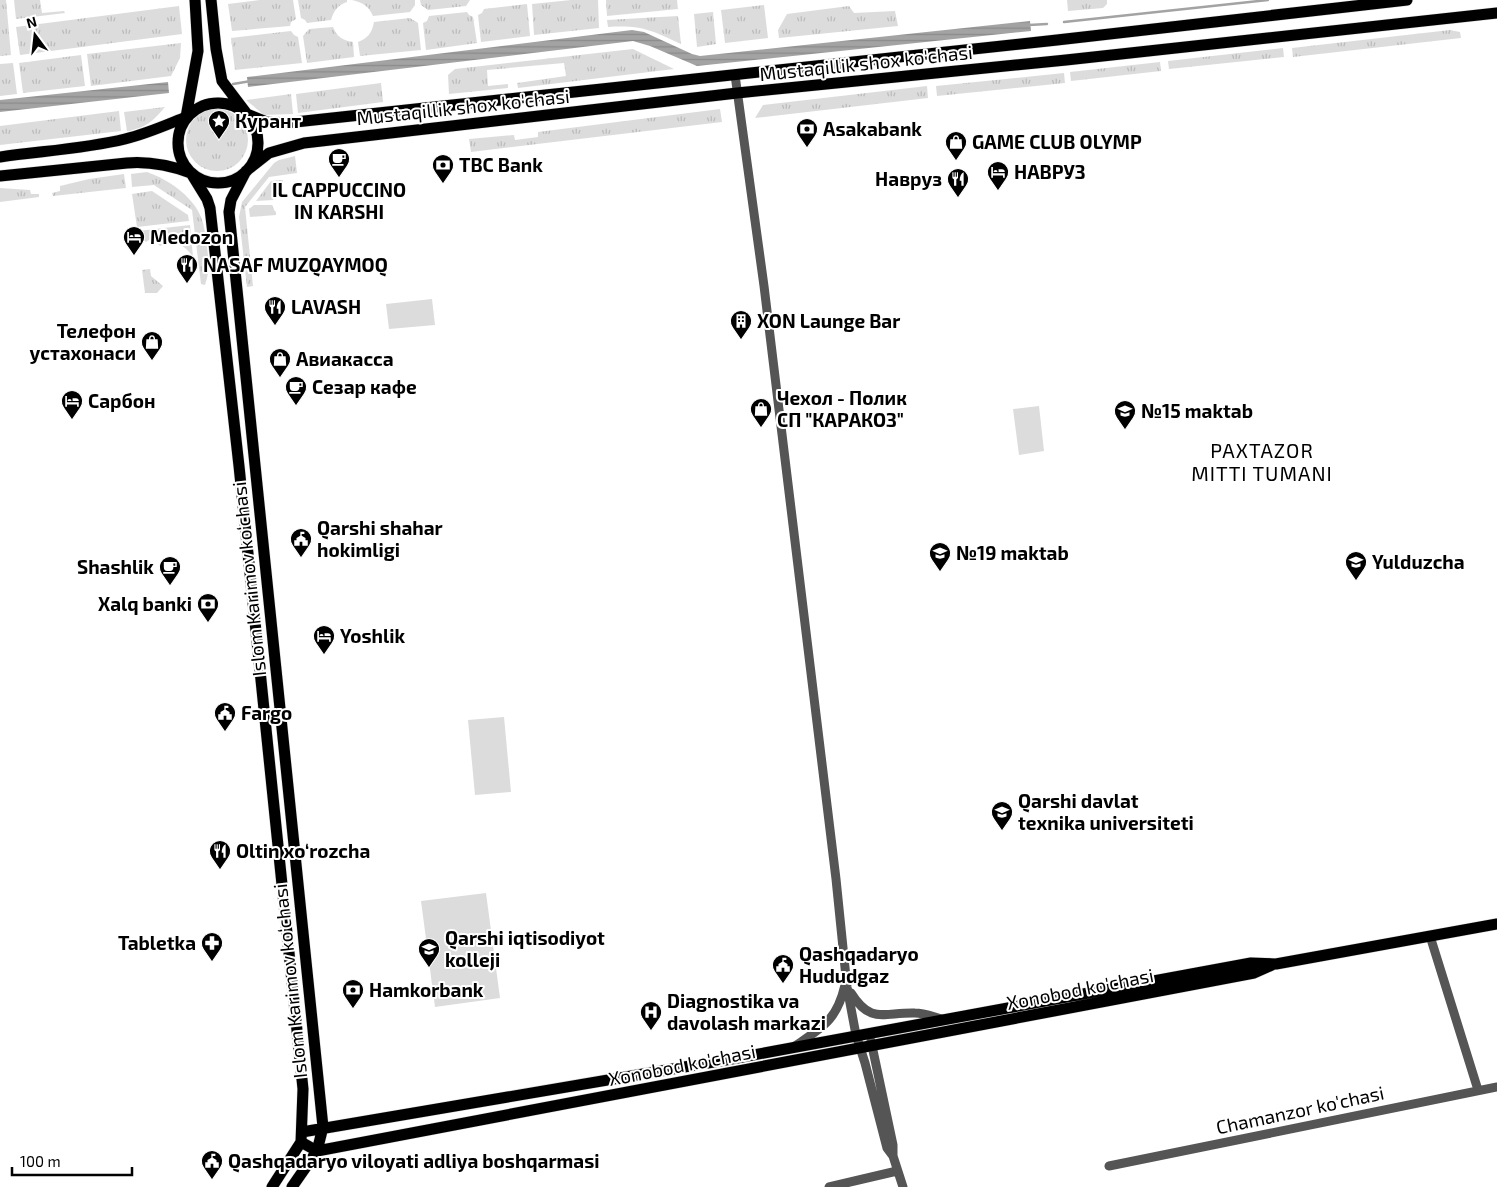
<svg xmlns="http://www.w3.org/2000/svg" width="1497" height="1187" font-family="'Exo 2',sans-serif">
<defs>
<pattern id="grass-tufts" width="24" height="20" patternUnits="userSpaceOnUse" patternTransform="scale(1.25)"><rect width="24" height="20" fill="#dcdcdc"/><path d="M3 7l-1-3M5 7V3M7 7l1-3M15 17l-1-3M17 17v-4M19 17l1-3" fill="none" stroke="#bbb"/></pattern>
<pattern id="water-rules" width="6" height="5" patternUnits="userSpaceOnUse" patternTransform="scale(1.25)"><rect width="6" height="5" fill="#a3a3a3"/><path d="M0 2.5h6" fill="none" stroke="#8b8b8b"/></pattern>
</defs>
<rect width="100%" height="100%" fill="#fff"/>
<!-- grass -->
<path fill="url(#grass-tufts)" d="M0,0H6L11,55L0,56Z
M14,0H40L42,13L64,11L65,13L16,19Z
M260,0H293L296,19L291,22L290,26L232,31L228,4Z
M298,0H347V2C338,5 334,10 331,20L307,23L305,20L301,18Z
M352,0H415V5L410,12L373,16C368,5 363,3 352,0Z
M420,0H470L466,6L428,10L421,5Z
M571,0H598L599,28L534,35L532,4Z
M606,0H677L678,9L607,16Z
M1067,0H1107V4L1103,8L1068,11Z
M527,4L530,36L481,42L478,15L482,13L484,9Z
M764,5L768,38L725,43L721,10Z
M179,6L182,34L20,55L16,27Z
M849,6L854,13L895,11L898,26L779,38L778,30L787,14Z
M467,12L469,15L473,17L477,43L426,50L423,23L427,21L429,16Z
M713,12L716,44L697,47L694,14Z
M678,16L681,44C650,30 642,25 608,27L607,20Z
M410,18L418,23L421,50L360,56L358,42C368,38 372,33 374,22Z
M333,27C337,37 342,40 353,42L354,57L307,63L303,36L309,29Z
M1450,30L1460,32L1461,38L1293,57L1292,48Z
M291,31L294,35L298,37L302,63L235,70L231,38Z
M181,43L180,58L171,76L91,86L87,54Z
M1283,48L1284,57L1169,69L1168,61Z
M633,49L674,69L518,88L517,83L566,76L564,63L487,70L488,86L508,84V88L449,94L448,75L455,69Z
M81,55L85,86L23,93L19,63Z
M1160,62L1161,71L1071,81L1070,72Z
M13,63L17,94L0,96V64Z
M1064,73L1065,83L937,96L936,86Z
M381,83L383,102L298,113L296,94Z
M927,86L928,98L755,118L763,105Z
M291,94L293,114L264,115L246,100Z
M165,107C153,121 146,128 127,131L124,112Z
M186 140a31 31 0 1 1 62 0a31 31 0 1 1-62 0Z
M720,109L722,122L471,152L469,139L514,135L515,140L538,137V132Z
M119,111L121,131L0,145V126Z
M295,156L297,173L269,177L245,207L253,286L247,287L239,217L242,202L274,163L279,160Z
M147,172C170,180 197,199 203,223C205,231 206,239 207,247C209,264 210,269 205,285L201,284L192,210L154,185L132,187L131,174Z
M124,174L126,188L53,196L52,193L60,191V186L89,179Z
M283,180V188L276,192L273,200L256,201L271,181Z
M0,188L30,190L31,194H39V197L0,202Z
M152,191L188,215L189,221L137,227L132,194Z
M254,205H272L274,210L276,212V215L250,217L249,209Z
M190,225L193,257C184,244 175,240 160,246L152,238L146,242L139,235L138,231Z
M150,269L151,276L163,286L157,293H145L142,270Z"/>
<!-- garden -->
<path fill="#dcdcdc" d="M432,299L435,325L389,329L386,304Z
M1039,406L1044,451L1019,455L1013,409Z
M504,717L511,792L475,795L468,720Z
M486,893L500,998L435,1007L421,901Z"/>
<!-- water -->
<path fill="url(#water-rules)" d="M1030,21L1031,31L697,66L650,46L633,41L248,87L247,77L632,30L644,32L692,54L700,56Z
M168,82L169,93L0,112V100Z"/>
<g fill="none" stroke-linecap="round" stroke-linejoin="round">
<!-- stream -->
<path stroke="#a3a3a3" stroke-width="2.5" d="M1064,22L1268,0
M1029,25L1047,24
M233,84L251,81"/>
<!-- major casing -->
<g stroke="#dbdbdb" stroke-width="12">
<path id="major" d="M211,0L216,49L222,81L247,114L267,122L286,123L1057,40L1407,0
M178 143a40 40 0 1 1 80 0a40 40 0 1 1-80 0Z
M0,157C41,151 84,149 125,139C146,134 166,125 186,117L198,51L195,0
M0,176L127,163C150,161 169,165 191,173L207,199L210,208L239,466L303,1089L301,1142L272,1187
M302,1132L737,1058L1251,963L1276,964L1497,924
M301,1142L317,1151L1254,973L1272,965
M292,1187L317,1151L323,1127L229,212L231,200L246,171L269,153L304,143L737,93L1066,60L1497,13"/>
</g>
<!-- minor -->
<path stroke="#555" stroke-width="9" d="M735,75L764,286L836,879L847,987L856,1035L865,1063L887,1148L893,1156
M1430,936L1478,1090
M851,993C871,1025 884,1012 915,1013C924,1013 934,1017 942,1019
M871,1041L893,1145V1156L903,1187
M795,1046C823,1027 837,1020 845,985
M1109,1166L1497,1087
M829,1187L897,1171"/>
<!-- major -->
<use href="#major" stroke="#000" stroke-width="11"/>
</g>
<!-- icons -->
<defs>
<g id="sight-pin" transform="scale(1.125)"><path d="M0 17L-7.5 6A9.5 9.5 0 1 1 7.5 6Z" fill="#000" stroke="#fff"/><path d="M0-6L1.8-2.2L6-1.7L2.9 1.2L3.7 5.4L0 3.3L-3.7 5.4L-2.9 1.2L-6-1.7L-1.8-2.2Z" fill="#fff"/></g>
<g id="bank-pin" transform="scale(1.125)"><path d="M0 17L-7.5 6A9.5 9.5 0 1 1 7.5 6Z" fill="#000" stroke="#fff"/><path d="M-6-4H6V4H-6ZM0-2.3a2.3 2.3 0 1 0 0 4.6a2.3 2.3 0 1 0 0-4.6Z" fill="#fff"/></g>
<g id="shop-pin" transform="scale(1.125)"><path d="M0 17L-7.5 6A9.5 9.5 0 1 1 7.5 6Z" fill="#000" stroke="#fff"/><path d="M-5-2.5h2.3a2.7 3.5 0 0 1 5.4 0H5L5.5 6h-11ZM-1.5-2.5h3a1.5 2.3 0 0 0-3 0Z" fill="#fff"/></g>
<g id="cafe-pin" transform="scale(1.125)"><path d="M0 17L-7.5 6A9.5 9.5 0 1 1 7.5 6Z" fill="#000" stroke="#fff"/><path d="M-5.5-4.5H6V0H3Q3 3.5 0 3.5H-2.5Q-5.5 3.5-5.5 0ZM3-3.2v2h1.7v-2ZM-6 4.5H4V6H-6Z" fill="#fff"/></g>
<g id="hotel-pin" transform="scale(1.125)"><path d="M0 17L-7.5 6A9.5 9.5 0 1 1 7.5 6Z" fill="#000" stroke="#fff"/><path d="M-6-4.5h1.5V1H6V5H4.5V3h-9V5H-6ZM-4 0a1.8 1.8 0 1 1 3.6 0ZM.5 0V-2.5h3Q6-2.5 6 0Z" fill="#fff"/></g>
<g id="restaurant-pin" transform="scale(1.125)"><path d="M0 17L-7.5 6A9.5 9.5 0 1 1 7.5 6Z" fill="#000" stroke="#fff"/><path d="M-5-6h1v4h1v-4h1v4h1v-4h1v5L-1.5 .5V6h-2V.5L-5-1ZM5-6V6H3V1.5H1.5Q1.5-4 5-6Z" fill="#fff"/></g>
<g id="building-pin" transform="scale(1.125)"><path d="M0 17L-7.5 6A9.5 9.5 0 1 1 7.5 6Z" fill="#000" stroke="#fff"/><path d="M-4-6H4V6H1V3H-1V6H-4ZM-2.5-4.3h1.7v1.8h-1.7ZM.8-4.3h1.7v1.8H.8ZM-2.5-1h1.7V.8h-1.7ZM.8-1h1.7V.8H.8Z" fill="#fff"/></g>
<g id="school-pin" transform="scale(1.125)"><path d="M0 17L-7.5 6A9.5 9.5 0 1 1 7.5 6Z" fill="#000" stroke="#fff"/><path d="M0-5L7-2L0 1L-7-2ZM-4 1L0 2.5L4 1V4Q0 6-4 4Z" fill="#fff"/></g>
<g id="civic-pin" transform="scale(1.125)"><path d="M0 17L-7.5 6A9.5 9.5 0 1 1 7.5 6Z" fill="#000" stroke="#fff"/><path d="M-.6-6.5H3V-4.5H.6V-3L4-1V1h2V6H-6V1h2V-1L-.6-3ZM-1.2 2.5V6h2.4V2.5Z" fill="#fff"/></g>
<g id="university-pin" transform="scale(1.125)"><path d="M0 17L-7.5 6A9.5 9.5 0 1 1 7.5 6Z" fill="#000" stroke="#fff"/><path d="M0-5L7-2L0 1L-7-2ZM-4 1L0 2.5L4 1V4Q0 6-4 4Z" fill="#fff"/></g>
<g id="pharmacy-pin" transform="scale(1.125)"><path d="M0 17L-7.5 6A9.5 9.5 0 1 1 7.5 6Z" fill="#000" stroke="#fff"/><path d="M-2-6h4v4h4v4h-4v4h-4v-4h-4v-4h4Z" fill="#fff"/></g>
<g id="hospital-pin" transform="scale(1.125)"><path d="M0 17L-7.5 6A9.5 9.5 0 1 1 7.5 6Z" fill="#000" stroke="#fff"/><path d="M-5-5h3v3.5h4V-5h3V5h-3V1.5h-4V5h-3Z" fill="#fff"/></g>
</defs>
<g fill-rule="evenodd">
<use href="#sight-pin" x="219" y="121"/>
<use href="#bank-pin" x="807" y="129"/>
<use href="#shop-pin" x="956" y="142"/>
<use href="#cafe-pin" x="339" y="159"/>
<use href="#bank-pin" x="443" y="165"/>
<use href="#hotel-pin" x="998" y="172"/>
<use href="#restaurant-pin" x="958" y="179"/>
<use href="#hotel-pin" x="134" y="237"/>
<use href="#restaurant-pin" x="187" y="265"/>
<use href="#restaurant-pin" x="275" y="307"/>
<use href="#building-pin" x="741" y="321"/>
<use href="#shop-pin" x="152" y="342"/>
<use href="#shop-pin" x="280" y="359"/>
<use href="#cafe-pin" x="296" y="387"/>
<use href="#hotel-pin" x="72" y="401"/>
<use href="#shop-pin" x="761" y="409"/>
<use href="#school-pin" x="1125" y="411"/>
<use href="#civic-pin" x="301" y="539"/>
<use href="#school-pin" x="940" y="553"/>
<use href="#school-pin" x="1356" y="562"/>
<use href="#cafe-pin" x="170" y="567"/>
<use href="#bank-pin" x="208" y="604"/>
<use href="#hotel-pin" x="324" y="636"/>
<use href="#civic-pin" x="225" y="713"/>
<use href="#university-pin" x="1002" y="812"/>
<use href="#restaurant-pin" x="220" y="851"/>
<use href="#pharmacy-pin" x="212" y="943"/>
<use href="#university-pin" x="429" y="949"/>
<use href="#civic-pin" x="783" y="965"/>
<use href="#bank-pin" x="353" y="990"/>
<use href="#hospital-pin" x="651" y="1012"/>
<use href="#civic-pin" x="212" y="1161"/>
</g>
<g text-anchor="middle" stroke-width="4" stroke-linejoin="round" paint-order="stroke">
<!-- street labels -->
<g font-size="19" fill="#000" stroke="#fff">
<text transform="translate(866 63) rotate(-6)" y="7">Mustaqillik shox ko'chasi</text>
<text transform="translate(463 107) rotate(-6)" y="7">Mustaqillik shox ko'chasi</text>
<text transform="translate(249 579) rotate(-96)" y="7">Islom Karimov ko‘chasi</text>
<text transform="translate(290 981) rotate(-96)" y="7">Islom Karimov ko‘chasi</text>
<text transform="translate(1080 989) rotate(-11)" y="7">Xonobod ko'chasi</text>
<text transform="translate(682 1065) rotate(-11)" y="7">Xonobod ko'chasi</text>
<text transform="translate(1300 1110) rotate(-12)" y="7">Chamanzor ko'chasi</text>
</g>
<!-- poi labels -->
<g font-size="19" font-weight="bold" fill="#000" stroke="#fff" text-anchor="start">
<text x="235" y="128">Курант</text>
<text x="823" y="136">Asakabank</text>
<text x="972" y="149">GAME CLUB OLYMP</text>
<text x="459" y="172">TBC Bank</text>
<text x="1014" y="179">НАВРУЗ</text>
<text x="942" y="186" text-anchor="end">Навруз</text>
<text x="339" y="197" text-anchor="middle">IL CAPPUCCINO<tspan x="339" dy="22">IN KARSHI</tspan></text>
<text x="150" y="244">Medozon</text>
<text x="203" y="272">NASAF MUZQAYMOQ</text>
<text x="291" y="314">LAVASH</text>
<text x="757" y="328">XON Launge Bar</text>
<text x="136" y="338" text-anchor="end">Телефон<tspan x="136" dy="22">устахонаси</tspan></text>
<text x="296" y="366">Авиакасса</text>
<text x="312" y="394">Сезар кафе</text>
<text x="777" y="405">Чехол - Полик<tspan x="777" dy="22">СП "КАРАКОЗ"</tspan></text>
<text x="88" y="408">Сарбон</text>
<text x="1141" y="418">№15 maktab</text>
<text x="317" y="535">Qarshi shahar<tspan x="317" dy="22">hokimligi</tspan></text>
<text x="956" y="560">№19 maktab</text>
<text x="1372" y="569">Yulduzcha</text>
<text x="154" y="574" text-anchor="end">Shashlik</text>
<text x="192" y="611" text-anchor="end">Xalq banki</text>
<text x="340" y="643">Yoshlik</text>
<text x="241" y="720">Fargo</text>
<text x="1018" y="808">Qarshi davlat<tspan x="1018" dy="22">texnika universiteti</tspan></text>
<text x="236" y="858">Oltin xo‘rozcha</text>
<text x="445" y="945">Qarshi iqtisodiyot<tspan x="445" dy="22">kolleji</tspan></text>
<text x="196" y="950" text-anchor="end">Tabletka</text>
<text x="799" y="961">Qashqadaryo<tspan x="799" dy="22">Hududgaz</tspan></text>
<text x="369" y="997">Hamkorbank</text>
<text x="667" y="1008">Diagnostika va<tspan x="667" dy="22">davolash markazi</tspan></text>
<text x="228" y="1168">Qashqadaryo viloyati adliya boshqarmasi</text>
</g>
<!-- neighbourhood labels -->
<g font-size="20" letter-spacing="1" fill="#000" stroke="#fff">
<text x="1262" y="458">PAXTAZOR<tspan x="1262" dy="23">MITTI TUMANI</tspan></text>
</g>
</g>
<!-- north arrow -->
<g transform="translate(35 35) rotate(345)" stroke="#ffffff" stroke-width="4" paint-order="stroke">
<path d="M0-4L9 19L0 12L-9 19Z" fill="#000000"/>
<text y="-8" font-size="14" font-weight="bold" text-anchor="middle" fill="#000000">N</text>
</g>
<!-- scale -->
<path d="M12 1167v8h120v-8" fill="none" stroke="#000000" stroke-width="2.5"/>
<text x="20" y="1167" font-size="15" fill="#000000" stroke="#ffffff" stroke-width="4" paint-order="stroke">100 m</text>
</svg>
